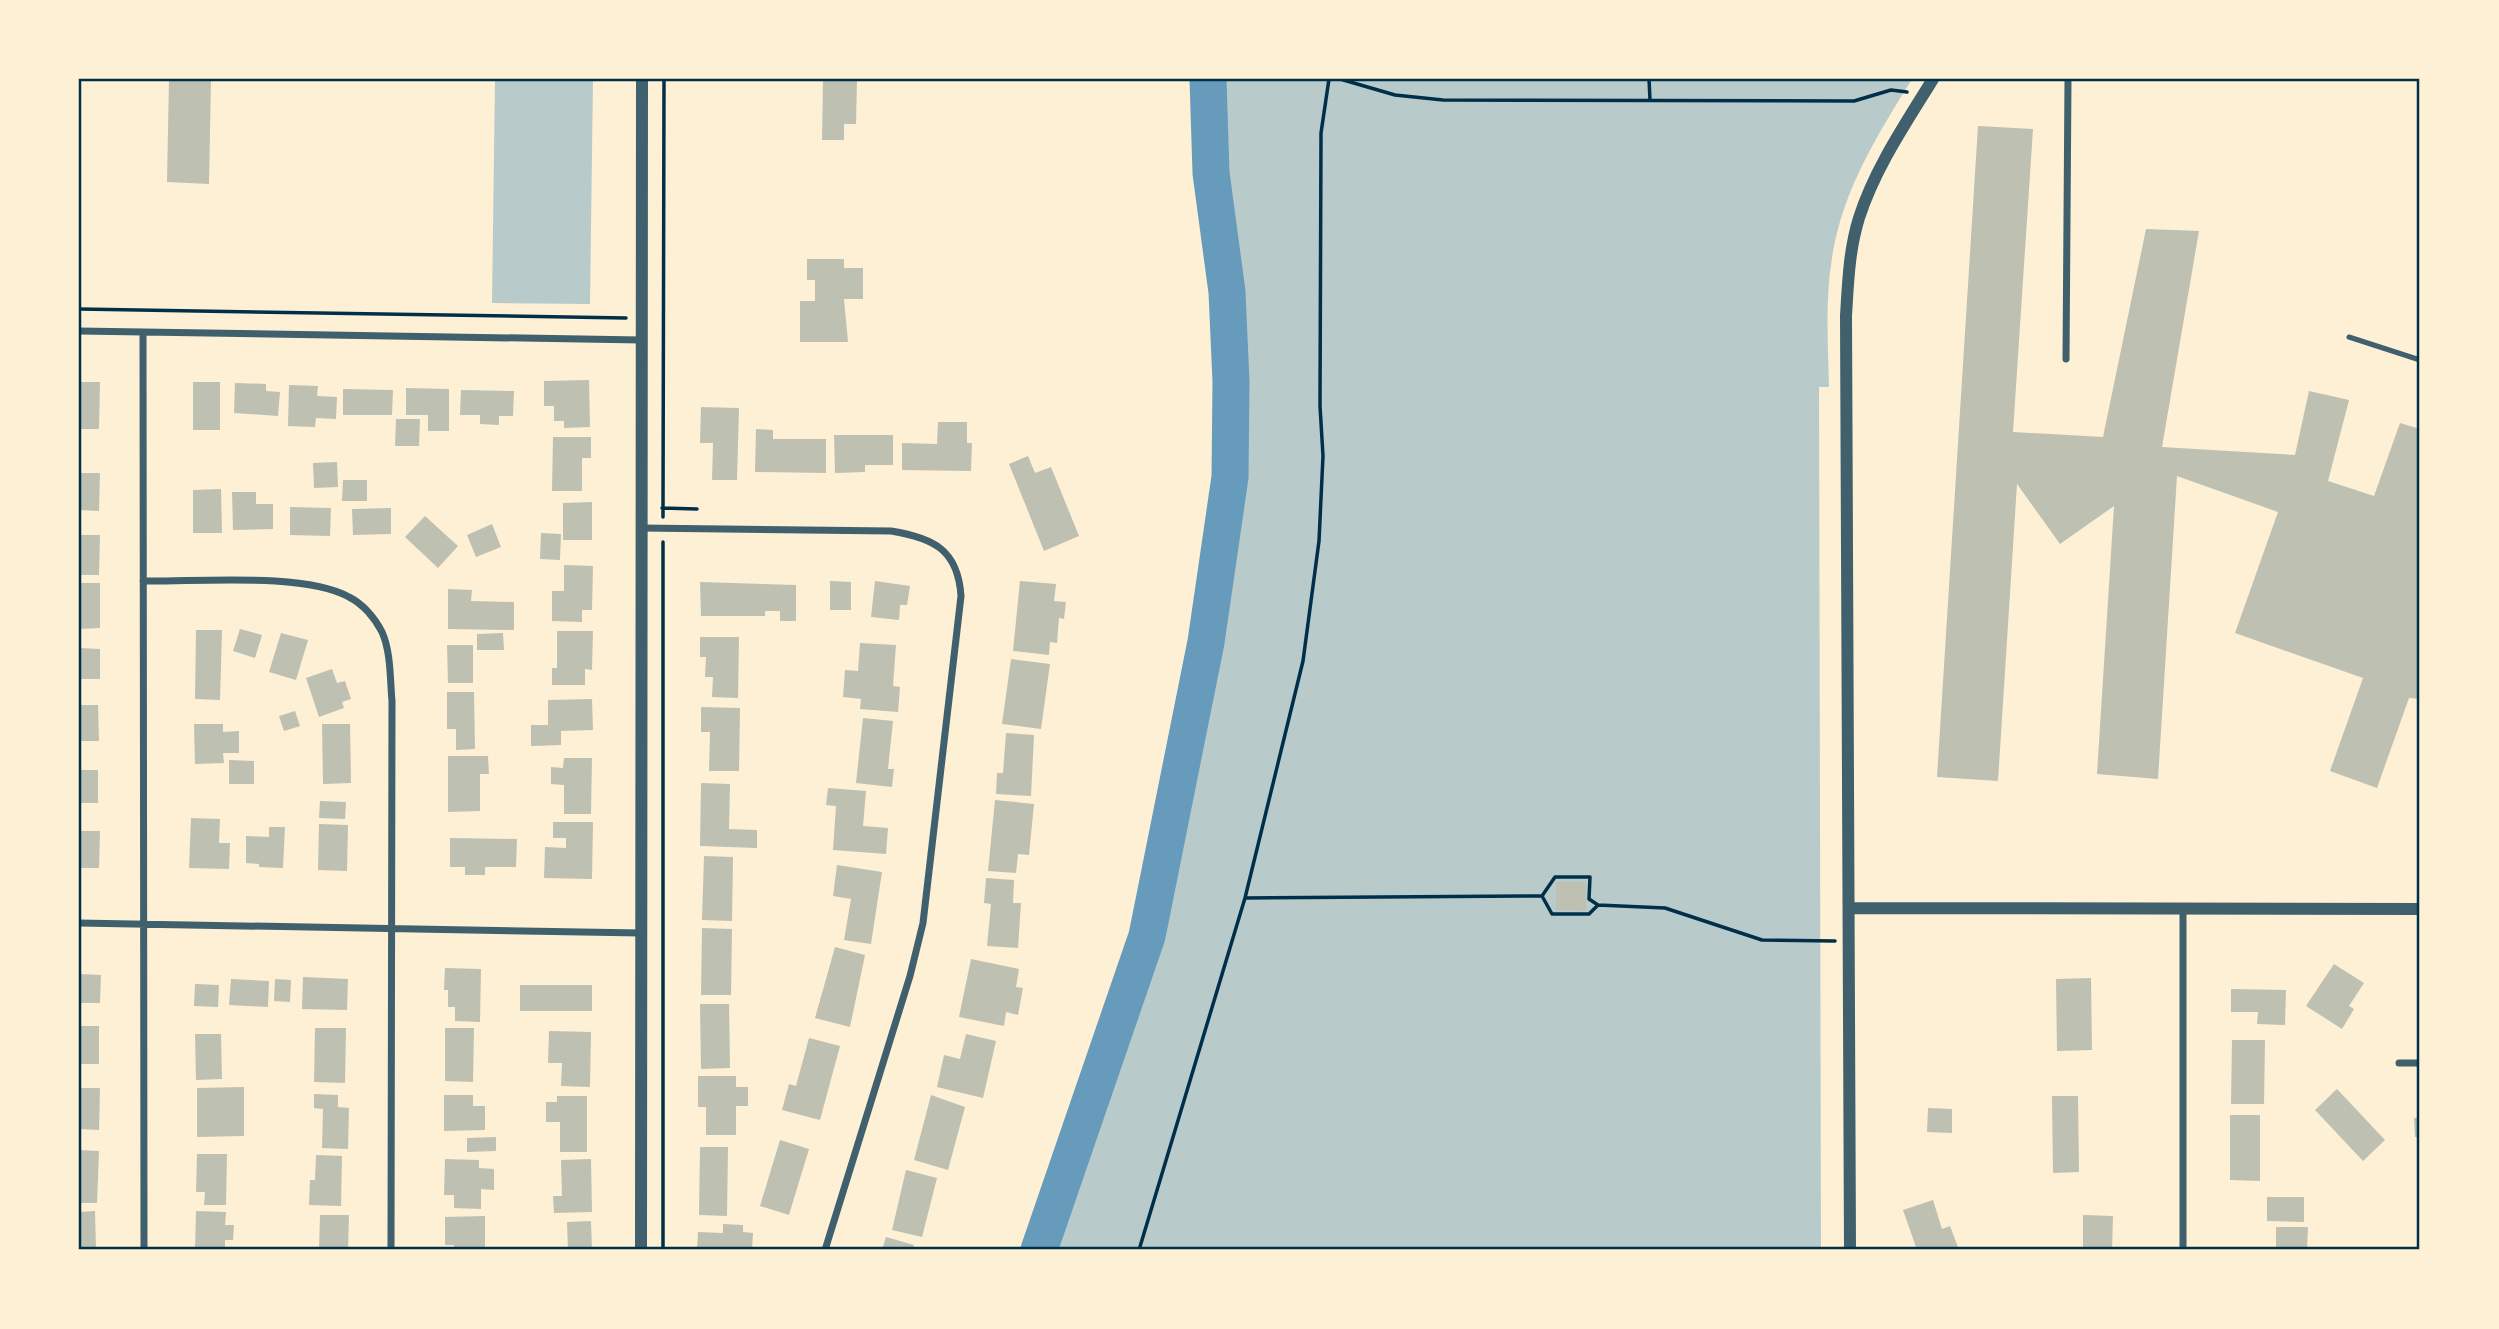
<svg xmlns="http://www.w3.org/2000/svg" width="2499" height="1329" font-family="Manrope,sans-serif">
<rect width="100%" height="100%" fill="#fdf0d5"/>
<!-- green -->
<path fill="#b9caca" d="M495,79H593L590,304L492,303Z
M1208,79H1912C1877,136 1842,191 1832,258C1825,300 1828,344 1829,387H1819L1821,1250H1039L1147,936L1206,642L1230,477L1231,382L1227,292L1211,173Z"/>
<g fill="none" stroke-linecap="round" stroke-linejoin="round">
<!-- river -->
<path stroke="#669bbc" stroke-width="37" d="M1039,1250L1147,936L1206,642L1230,477L1231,382L1227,292L1211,173L1208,79"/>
</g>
<!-- building -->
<path fill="#bec0b2" d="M169,79H211L209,184L167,182Z
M823,79H857L856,124H844V140H822Z
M1978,126L2033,129L2013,432L2103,437L2146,229L2199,231L2162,447L2295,455L2309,391L2349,400L2328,481L2374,496L2400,423L2420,429V699L2409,698L2377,788L2330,771L2363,678L2235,633L2278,512L2177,476L2158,779L2097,774L2114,506L2060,544L2017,484L1998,781L1937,777Z
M807,259H844V268H863V299H844L848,342H800V301H815V280H807Z
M589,380L590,427L564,428V421H554V406H544V381Z
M79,382H100L99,429H79Z
M193,382H220V430H193Z
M235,383L266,384V391L280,392L278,416L234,413Z
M289,385L318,386L317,396L337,397L336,419L316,418L315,427L288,426Z
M406,388L449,389V431H428V415H406Z
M343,389L393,390L392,415H343Z
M461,390L514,391L513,416H499V425L480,424V415H460Z
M701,407L739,408L737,480H712L713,443H700Z
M396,419H420L419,446H395Z
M938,422H967V443H972L971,471L902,470V443L937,444Z
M756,429L773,430V439H826V473L755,472Z
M834,435H893V465H865V472L835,473Z
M553,437H591V458H582V491H552Z
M1028,456L1035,473L1051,467L1079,536L1044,551L1009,464Z
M337,462L338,487L314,488L313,463Z
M79,473H100L99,511L79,510Z
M343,480H367V501H342Z
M221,489L222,533H193V490Z
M232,492H256V504H273V529L233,530Z
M592,502V540H563V503Z
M290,507L331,508L330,536L290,535Z
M391,508V534L353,535L352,509Z
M425,516L458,546L438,568L405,537Z
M492,524L501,547L476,557L467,535Z
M541,533L561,534L560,560L540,559Z
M79,535H100L99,575H79Z
M564,565L593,566L592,610H582V622L552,621V591H564Z
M830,581L851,582V610H830Z
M875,581L910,586L907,605H900L899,620L871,617Z
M1020,581L1056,584L1054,601L1066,602L1064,619L1059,618L1057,643L1050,642L1049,655L1013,651Z
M700,582L796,585V621H780V611H765V616H701Z
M79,583H100V628L79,629Z
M448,589L472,590L471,601L514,602V630L448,629Z
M240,629L262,635L255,658L233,651Z
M196,630H222L220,700L195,699Z
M557,631H593L592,670L585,669V685H552V668H557Z
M281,633L308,640L296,680L269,672Z
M503,633L504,650H477V634Z
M700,637H739L738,698L712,697L713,677H705L706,657H700Z
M860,643L896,645L893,686L900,687L898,712L860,709L861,699L843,697L845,670L858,671Z
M447,645H473V683H448Z
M79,648L100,649V679H79Z
M1011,659L1050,664L1041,729L1002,724Z
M332,669L337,683L345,681L351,699L342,702L344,708L319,717L306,678Z
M447,692H474L475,749L456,750V729H447Z
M592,699L593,730L561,731V745L531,746V725H548V700Z
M79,705H98L99,741H79Z
M701,707L740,708L739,771H709L710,732H701Z
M295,711L300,726L284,731L279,716Z
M863,718L893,721L888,769H894L892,787L856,783Z
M194,724H223V732L239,731V753H223L224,763L195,764Z
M322,724H350L351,783L323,784Z
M1006,733L1034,735L1031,796L996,794L997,773H1003Z
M448,756H488L489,774H480V811L448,812Z
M564,758H592L591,814H564V785L551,784V767L563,768Z
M229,760L254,761V784H229Z
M79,770H98V803H79Z
M701,783L730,784L729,829L757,830V848L700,846Z
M828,788L866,791L863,826L888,828L886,854L833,850L836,806L826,805Z
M995,800L1034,804L1029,855L1018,854L1016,873L988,871Z
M320,801L346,802L345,819L319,818Z
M191,818L220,819L219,843H230L229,869L189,868Z
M553,822H593L592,879L544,878L545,847L566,848V838H553Z
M319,824L348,825L347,871L318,870Z
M269,827H285L283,868L259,867V864L246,863V836L269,837Z
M79,831H100L99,868H79Z
M450,838L517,839L516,867H485V875H465V867H450Z
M704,856L733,857L732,921L702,920Z
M837,865L882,872L871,944L844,940L851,899L833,896Z
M986,878L1014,880L1013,903H1021L1018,948L987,946L991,904L984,903Z
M1556,882H1586V911L1556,910Z
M702,928L732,929L731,995H701Z
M835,947L865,955L850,1027L815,1018Z
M971,959L1019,969L1016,987L1023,988L1018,1015L1006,1012L1004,1026L959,1017Z
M2334,964L2364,983L2349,1006L2354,1009L2342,1029L2306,1006Z
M445,968L481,969L480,1022L455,1021V1007H448V990H444Z
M79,974L101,975L100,1003H79Z
M303,977L348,979L347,1010L302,1009Z
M2091,978L2092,1050L2057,1051L2056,979Z
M231,979L269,981L268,1007L229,1005Z
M275,979L291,980L290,1002L274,1001Z
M195,984L219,985L218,1007L194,1006Z
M520,985H592V1011H520Z
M2231,989L2286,990L2285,1025L2257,1024L2258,1012H2231Z
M700,1004H729L730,1068L701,1069Z
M79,1026H99V1064H79Z
M315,1028H346L345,1083L314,1082Z
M445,1028H474L473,1082L445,1081Z
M549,1031L591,1032L590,1087L561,1086L562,1063H548Z
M195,1034H221L222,1079L196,1080Z
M966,1034L996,1041L983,1098L937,1087L944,1055L960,1059Z
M809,1038L840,1046L820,1120L782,1110L789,1084L796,1086Z
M2232,1040H2265L2264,1104H2231Z
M698,1076H736V1087H748V1106H736V1135H706V1107H698Z
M244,1087V1136L197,1137V1088Z
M79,1088H100L99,1130L79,1129Z
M2337,1089L2385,1140L2363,1161L2315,1110Z
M314,1094L338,1095V1107L349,1108L348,1149L322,1148L323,1109L314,1108Z
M444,1095H473V1106H485V1130L444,1131Z
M931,1095L965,1107L948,1170L914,1160Z
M557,1096H587V1152H560V1122H546V1102H557Z
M2052,1096H2078L2079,1172L2053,1173Z
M1928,1108L1952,1109V1133L1927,1132Z
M2230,1115H2260V1181L2230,1180Z
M2414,1118H2420V1137H2415Z
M496,1137V1151L467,1152V1138Z
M780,1140L809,1149L789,1215L760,1206Z
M700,1147H728L727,1216L699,1215Z
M79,1150L99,1151L97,1203H79Z
M197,1154H227L226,1205H204L205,1192H196Z
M316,1155L342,1156L341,1206L309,1205L310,1180H315Z
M445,1159L479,1160V1168L494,1169V1190L481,1189V1209L454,1208V1195H444Z
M591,1159L592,1212L554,1213L553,1196H562L561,1160Z
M906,1170L937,1178L922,1237L892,1230Z
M2267,1197H2304V1222L2267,1221Z
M1933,1200L1942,1229L1950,1226L1959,1250H1917L1903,1210Z
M95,1211L96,1250H79V1212Z
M196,1211L226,1212L225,1225H234L233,1240H225V1250H195Z
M320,1215H349L348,1250H319Z
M2083,1215L2113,1216L2112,1250H2083Z
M485,1216V1250H454V1245H445V1217Z
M591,1221L592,1250H568L567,1222Z
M723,1224L743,1225V1232L753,1233L752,1250H697L698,1232L723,1233Z
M2276,1227H2308L2307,1250H2276Z
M886,1237L914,1245L913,1250H882Z
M490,1247H515V1250H490Z"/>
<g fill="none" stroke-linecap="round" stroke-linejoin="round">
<!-- path -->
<path stroke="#003049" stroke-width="3.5" d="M1340,79L1395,95L1443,100L1854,101L1891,90L1907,92
M1649,79L1650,100
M79,309L626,318
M662,508L697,509
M663,517L664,79
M663,542V1250
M1542,896L1555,877H1590L1589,899L1598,905
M1245,898L1542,896L1552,914H1589L1598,905L1665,908L1762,940L1835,941
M1139,1250L1245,898L1303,661L1319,541L1323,456L1320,406L1321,133L1329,79"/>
<!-- service -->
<path stroke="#3f606c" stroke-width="5" d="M2349,337L2420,360"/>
<!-- minor -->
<path stroke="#3f606c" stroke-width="7" d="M79,331L641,340
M143,332L144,1250
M2066,359L2068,79
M641,528L891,531C934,538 958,550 961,596L923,923L910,976L825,1250
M143,581C196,582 304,572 349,597C363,604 375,618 382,632C391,652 390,679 392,701L391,1250
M2183,909V1250
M79,923L641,933
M2399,1063H2420"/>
<!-- tertiary -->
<path stroke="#3f606c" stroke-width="12" d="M1850,908L2420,909
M641,1250L642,79
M1850,1250L1846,316C1848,283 1849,250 1859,218C1875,168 1906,123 1933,79"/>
</g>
<!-- border -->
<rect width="2499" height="1329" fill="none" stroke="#fdf0d5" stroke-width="161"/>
<rect x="80" y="80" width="2338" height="1168" fill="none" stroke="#003049" stroke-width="2.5"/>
</svg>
